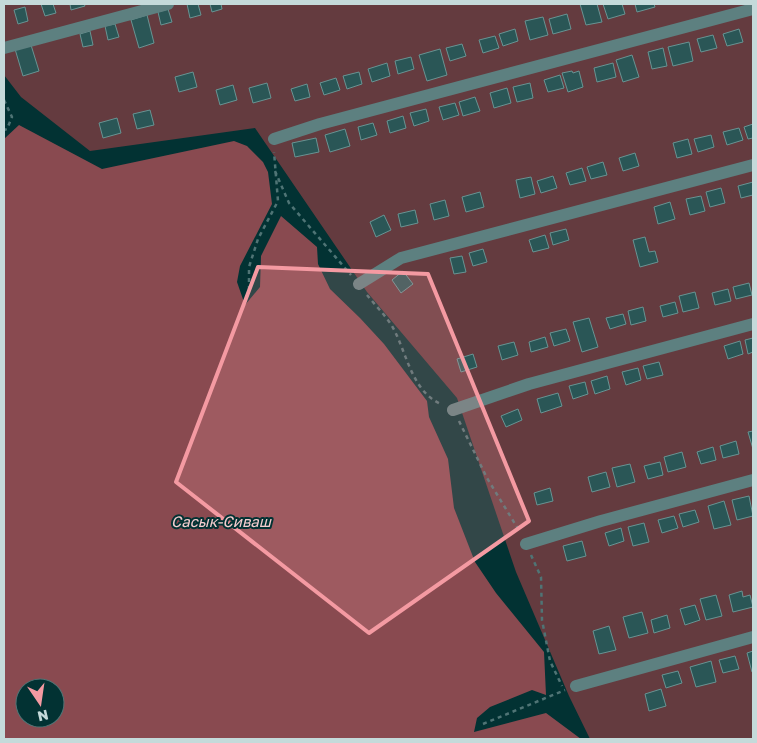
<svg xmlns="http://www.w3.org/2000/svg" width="757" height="743" font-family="'Golos Text',sans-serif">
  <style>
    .green { fill: #643b3f }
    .water { fill: #894a50; fill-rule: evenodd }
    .building { fill: #2a5656; stroke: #689493 }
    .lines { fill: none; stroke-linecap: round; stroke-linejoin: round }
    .path { stroke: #4f7475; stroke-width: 2.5; stroke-dasharray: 4 4; stroke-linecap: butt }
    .minor { stroke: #5d8080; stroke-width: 12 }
    .marked { fill: #f49aa2; fill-opacity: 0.2; stroke: #f49aa2; stroke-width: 4; stroke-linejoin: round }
    .labels { text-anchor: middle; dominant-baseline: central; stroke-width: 4; stroke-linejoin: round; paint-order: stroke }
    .water-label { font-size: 15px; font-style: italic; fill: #f6cdcf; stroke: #023233 }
  </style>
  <rect width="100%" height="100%" fill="#023233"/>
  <path class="green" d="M 4,4 L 753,4 L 753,739 L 590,739 L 569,696 L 516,572 L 457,398 L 367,292 L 255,128 L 90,151 L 21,97 L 4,75 Z"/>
  <path class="water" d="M 19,125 L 102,169 L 234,141 L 247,146 L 263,162 L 268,172 L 272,204 L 240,266 L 237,282 L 245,305 L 260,287 L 261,256 L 281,216 L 317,247 L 318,264 L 330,289 L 360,318 L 384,344 L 427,401 L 429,417 L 448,459 L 454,508 L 475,562 L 496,593 L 544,652 L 546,695 L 532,690 L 490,707 L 477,718 L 474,732 L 546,713 L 581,739 L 4,739 L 4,139 ZM 25,688 L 55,688 L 55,718 L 25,718 Z"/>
  <g class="building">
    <path d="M 41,4 L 53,4 L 56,13 L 45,16 Z"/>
    <path d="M 70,4 L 84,4 L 85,6 L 71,10 Z"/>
    <path d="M 187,4 L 198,4 L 201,15 L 190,18 Z"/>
    <path d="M 210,4 L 221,4 L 222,9 L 212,12 Z"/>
    <path d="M 580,4 L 597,4 L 602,22 L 586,25 Z"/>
    <path d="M 603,4 L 622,4 L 625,14 L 608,19 Z"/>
    <path d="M 635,4 L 654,4 L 655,7 L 637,12 Z"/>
    <path d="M 25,7 L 28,21 L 18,24 L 14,10 Z"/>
    <path d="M 168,9 L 172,22 L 161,25 L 158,12 Z"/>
    <path d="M 567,14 L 571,29 L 553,34 L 549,19 Z"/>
    <path d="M 147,15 L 154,43 L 139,48 L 131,20 Z"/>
    <path d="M 543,17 L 548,35 L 530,40 L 525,21 Z"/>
    <path d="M 115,24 L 119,37 L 108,40 L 105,26 Z"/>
    <path d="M 515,29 L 518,41 L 503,46 L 499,34 Z"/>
    <path d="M 739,29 L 743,42 L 727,46 L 723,34 Z"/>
    <path d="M 90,31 L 93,45 L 83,47 L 80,34 Z"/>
    <path d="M 713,35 L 717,48 L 701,52 L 697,39 Z"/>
    <path d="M 495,36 L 499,48 L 483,53 L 479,40 Z"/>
    <path d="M 689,42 L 693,61 L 673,66 L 668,47 Z"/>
    <path d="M 462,44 L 466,56 L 450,61 L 446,48 Z"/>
    <path d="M 31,45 L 39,71 L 23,76 L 15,49 Z"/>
    <path d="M 663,48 L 667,66 L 652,69 L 648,52 Z"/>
    <path d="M 440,49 L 447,75 L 427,81 L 419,55 Z"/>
    <path d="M 632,55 L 639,77 L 623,82 L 616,60 Z"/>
    <path d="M 411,57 L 414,69 L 398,74 L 395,61 Z"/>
    <path d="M 387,63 L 390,76 L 372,82 L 368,69 Z"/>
    <path d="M 613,63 L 616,77 L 597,82 L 594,68 Z"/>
    <path d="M 572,71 L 573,73 L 579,71 L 583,87 L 568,92 L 562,73 Z"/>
    <path d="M 193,72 L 197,87 L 179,92 L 175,77 Z"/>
    <path d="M 359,72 L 362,84 L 347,89 L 343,76 Z"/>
    <path d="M 560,75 L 564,88 L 548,92 L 544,80 Z"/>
    <path d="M 336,78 L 340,90 L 324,95 L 320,83 Z"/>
    <path d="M 267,83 L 271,98 L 253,103 L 249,88 Z"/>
    <path d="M 530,83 L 533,98 L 517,102 L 513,87 Z"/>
    <path d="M 307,84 L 310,97 L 295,101 L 291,89 Z"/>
    <path d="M 233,85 L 237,100 L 220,105 L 216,90 Z"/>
    <path d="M 507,88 L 511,103 L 494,108 L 490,93 Z"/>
    <path d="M 475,97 L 480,111 L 463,116 L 459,102 Z"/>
    <path d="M 455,103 L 459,115 L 443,120 L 439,107 Z"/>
    <path d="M 426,109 L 429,121 L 414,126 L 410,113 Z"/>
    <path d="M 150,110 L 154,125 L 137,129 L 133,114 Z"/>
    <path d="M 403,116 L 406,128 L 390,133 L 387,121 Z"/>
    <path d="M 117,118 L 121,133 L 103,138 L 99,123 Z"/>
    <path d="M 373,123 L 377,135 L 361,140 L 358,127 Z"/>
    <path d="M 753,124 L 753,138 L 748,139 L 744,127 Z"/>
    <path d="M 739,128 L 743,140 L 727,145 L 723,132 Z"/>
    <path d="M 345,129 L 350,146 L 330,152 L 325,135 Z"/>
    <path d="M 711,135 L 714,147 L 698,152 L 694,139 Z"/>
    <path d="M 316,138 L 319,152 L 295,157 L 292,143 Z"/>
    <path d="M 688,139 L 692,154 L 677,158 L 673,143 Z"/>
    <path d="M 635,153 L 639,166 L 623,171 L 619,158 Z"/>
    <path d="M 603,162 L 607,175 L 591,179 L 587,167 Z"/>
    <path d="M 582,168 L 586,181 L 570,185 L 566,173 Z"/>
    <path d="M 553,176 L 557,188 L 541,193 L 537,181 Z"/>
    <path d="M 531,177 L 535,194 L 520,198 L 516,180 Z"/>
    <path d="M 753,182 L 753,195 L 741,198 L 738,186 Z"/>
    <path d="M 721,188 L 725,203 L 710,207 L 706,192 Z"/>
    <path d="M 480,192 L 484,207 L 466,212 L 462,197 Z"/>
    <path d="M 701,196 L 705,211 L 690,215 L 686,199 Z"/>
    <path d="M 445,200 L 449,216 L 434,220 L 430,204 Z"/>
    <path d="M 670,202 L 675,219 L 658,224 L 654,207 Z"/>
    <path d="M 415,210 L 418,223 L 401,227 L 398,214 Z"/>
    <path d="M 384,215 L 391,230 L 376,237 L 370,222 Z"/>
    <path d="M 566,229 L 569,240 L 553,245 L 550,233 Z"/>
    <path d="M 545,235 L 549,248 L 533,252 L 529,240 Z"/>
    <path d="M 645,237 L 649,252 L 655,251 L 658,262 L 640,267 L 633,240 Z"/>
    <path d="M 483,249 L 487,262 L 473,266 L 469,253 Z"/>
    <path d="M 462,256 L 466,272 L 454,274 L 450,258 Z"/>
    <path d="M 403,271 L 413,284 L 401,293 L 392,280 Z"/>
    <path d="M 749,283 L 752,295 L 736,299 L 733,287 Z"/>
    <path d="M 728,289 L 731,301 L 715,305 L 712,293 Z"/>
    <path d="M 695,292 L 699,308 L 683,312 L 679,296 Z"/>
    <path d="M 675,302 L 678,313 L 663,317 L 660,306 Z"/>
    <path d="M 643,307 L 646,321 L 631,325 L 628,311 Z"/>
    <path d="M 623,314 L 626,324 L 610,329 L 606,318 Z"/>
    <path d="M 589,318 L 598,347 L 582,352 L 573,322 Z"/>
    <path d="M 566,329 L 570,341 L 554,346 L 550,333 Z"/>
    <path d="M 545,337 L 548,347 L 531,352 L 529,342 Z"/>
    <path d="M 753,338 L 753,352 L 748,354 L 745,340 Z"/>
    <path d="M 740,341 L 743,354 L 728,359 L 724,346 Z"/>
    <path d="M 514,342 L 518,355 L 502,360 L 498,346 Z"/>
    <path d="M 473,354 L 477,367 L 461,372 L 457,359 Z"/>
    <path d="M 659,362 L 663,375 L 647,379 L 643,366 Z"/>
    <path d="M 638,368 L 641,380 L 626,385 L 622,372 Z"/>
    <path d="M 607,376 L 610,389 L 595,394 L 591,381 Z"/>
    <path d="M 585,382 L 588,394 L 573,399 L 569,386 Z"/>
    <path d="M 558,393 L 562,406 L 541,413 L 537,399 Z"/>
    <path d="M 518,409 L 522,420 L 506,427 L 501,416 Z"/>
    <path d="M 753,431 L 753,449 L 748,432 Z"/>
    <path d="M 736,441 L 739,454 L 723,458 L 720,446 Z"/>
    <path d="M 713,447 L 716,460 L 701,464 L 697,452 Z"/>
    <path d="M 682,452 L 686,467 L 668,472 L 664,457 Z"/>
    <path d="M 660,462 L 663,475 L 648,479 L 644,466 Z"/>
    <path d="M 630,464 L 635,482 L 617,487 L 612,468 Z"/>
    <path d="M 606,472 L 610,487 L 592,492 L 588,477 Z"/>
    <path d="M 550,488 L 553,501 L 537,505 L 534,493 Z"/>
    <path d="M 749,496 L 753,516 L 737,520 L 732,500 Z"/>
    <path d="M 724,501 L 731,525 L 714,529 L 708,506 Z"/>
    <path d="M 695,510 L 699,522 L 683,527 L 679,514 Z"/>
    <path d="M 674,516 L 678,528 L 662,533 L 658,520 Z"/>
    <path d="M 644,523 L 649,542 L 633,546 L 628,527 Z"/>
    <path d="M 621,528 L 624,541 L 609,546 L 605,533 Z"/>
    <path d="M 582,541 L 586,556 L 567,561 L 563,546 Z"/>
    <path d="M 742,591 L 743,597 L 750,595 L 753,607 L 733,612 L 729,595 Z"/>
    <path d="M 716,595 L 722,616 L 706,620 L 700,599 Z"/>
    <path d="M 695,605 L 700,620 L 685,625 L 680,609 Z"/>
    <path d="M 642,612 L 648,633 L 629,638 L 623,617 Z"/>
    <path d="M 667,615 L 670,628 L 654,633 L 651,620 Z"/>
    <path d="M 609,626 L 616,650 L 599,654 L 593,631 Z"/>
    <path d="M 753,651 L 753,672 L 752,672 L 747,653 Z"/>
    <path d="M 735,656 L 739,669 L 723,673 L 719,660 Z"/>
    <path d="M 711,661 L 716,682 L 696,687 L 690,667 Z"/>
    <path d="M 678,671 L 682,683 L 666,688 L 662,675 Z"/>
    <path d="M 661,689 L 666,706 L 649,711 L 645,694 Z"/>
  </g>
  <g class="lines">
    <g class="path">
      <path d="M 4,100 L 12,117 L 7,129 L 4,130"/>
      <path d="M 275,171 L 289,203 L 351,275"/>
      <path d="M 249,290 L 249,267 L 258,239 L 278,201 L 274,152"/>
      <path d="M 367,295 C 375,305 385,315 392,326 C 407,352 411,391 441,404"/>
      <path d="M 459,421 L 487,478 L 520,532"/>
      <path d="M 531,555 L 541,577 L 542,620 L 550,661 L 562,686"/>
      <path d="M 483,724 L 565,690"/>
    </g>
    <g class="minor">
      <path d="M 4,48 L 168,4"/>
      <path d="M 274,139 L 320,124 L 753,9"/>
      <path d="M 359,284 L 401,258 L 753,165"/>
      <path d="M 453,410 L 529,384 L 753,324"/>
      <path d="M 526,544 L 601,521 L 753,480"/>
      <path d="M 576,686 L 753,637"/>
    </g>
  </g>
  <path class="marked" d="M 258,267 L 428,274 L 529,521 L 369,633 L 176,482 Z"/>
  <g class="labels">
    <g class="water-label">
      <text x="221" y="521">Сасык-Сиваш</text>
    </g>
  </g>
  <rect width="757" height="743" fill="none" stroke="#c4dada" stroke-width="10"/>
  <g transform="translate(40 703) rotate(167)"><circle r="24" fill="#023233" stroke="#507576"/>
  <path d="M0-4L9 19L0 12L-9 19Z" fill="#f49aa2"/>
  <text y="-8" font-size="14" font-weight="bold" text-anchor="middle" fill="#c4dada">N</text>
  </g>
</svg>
